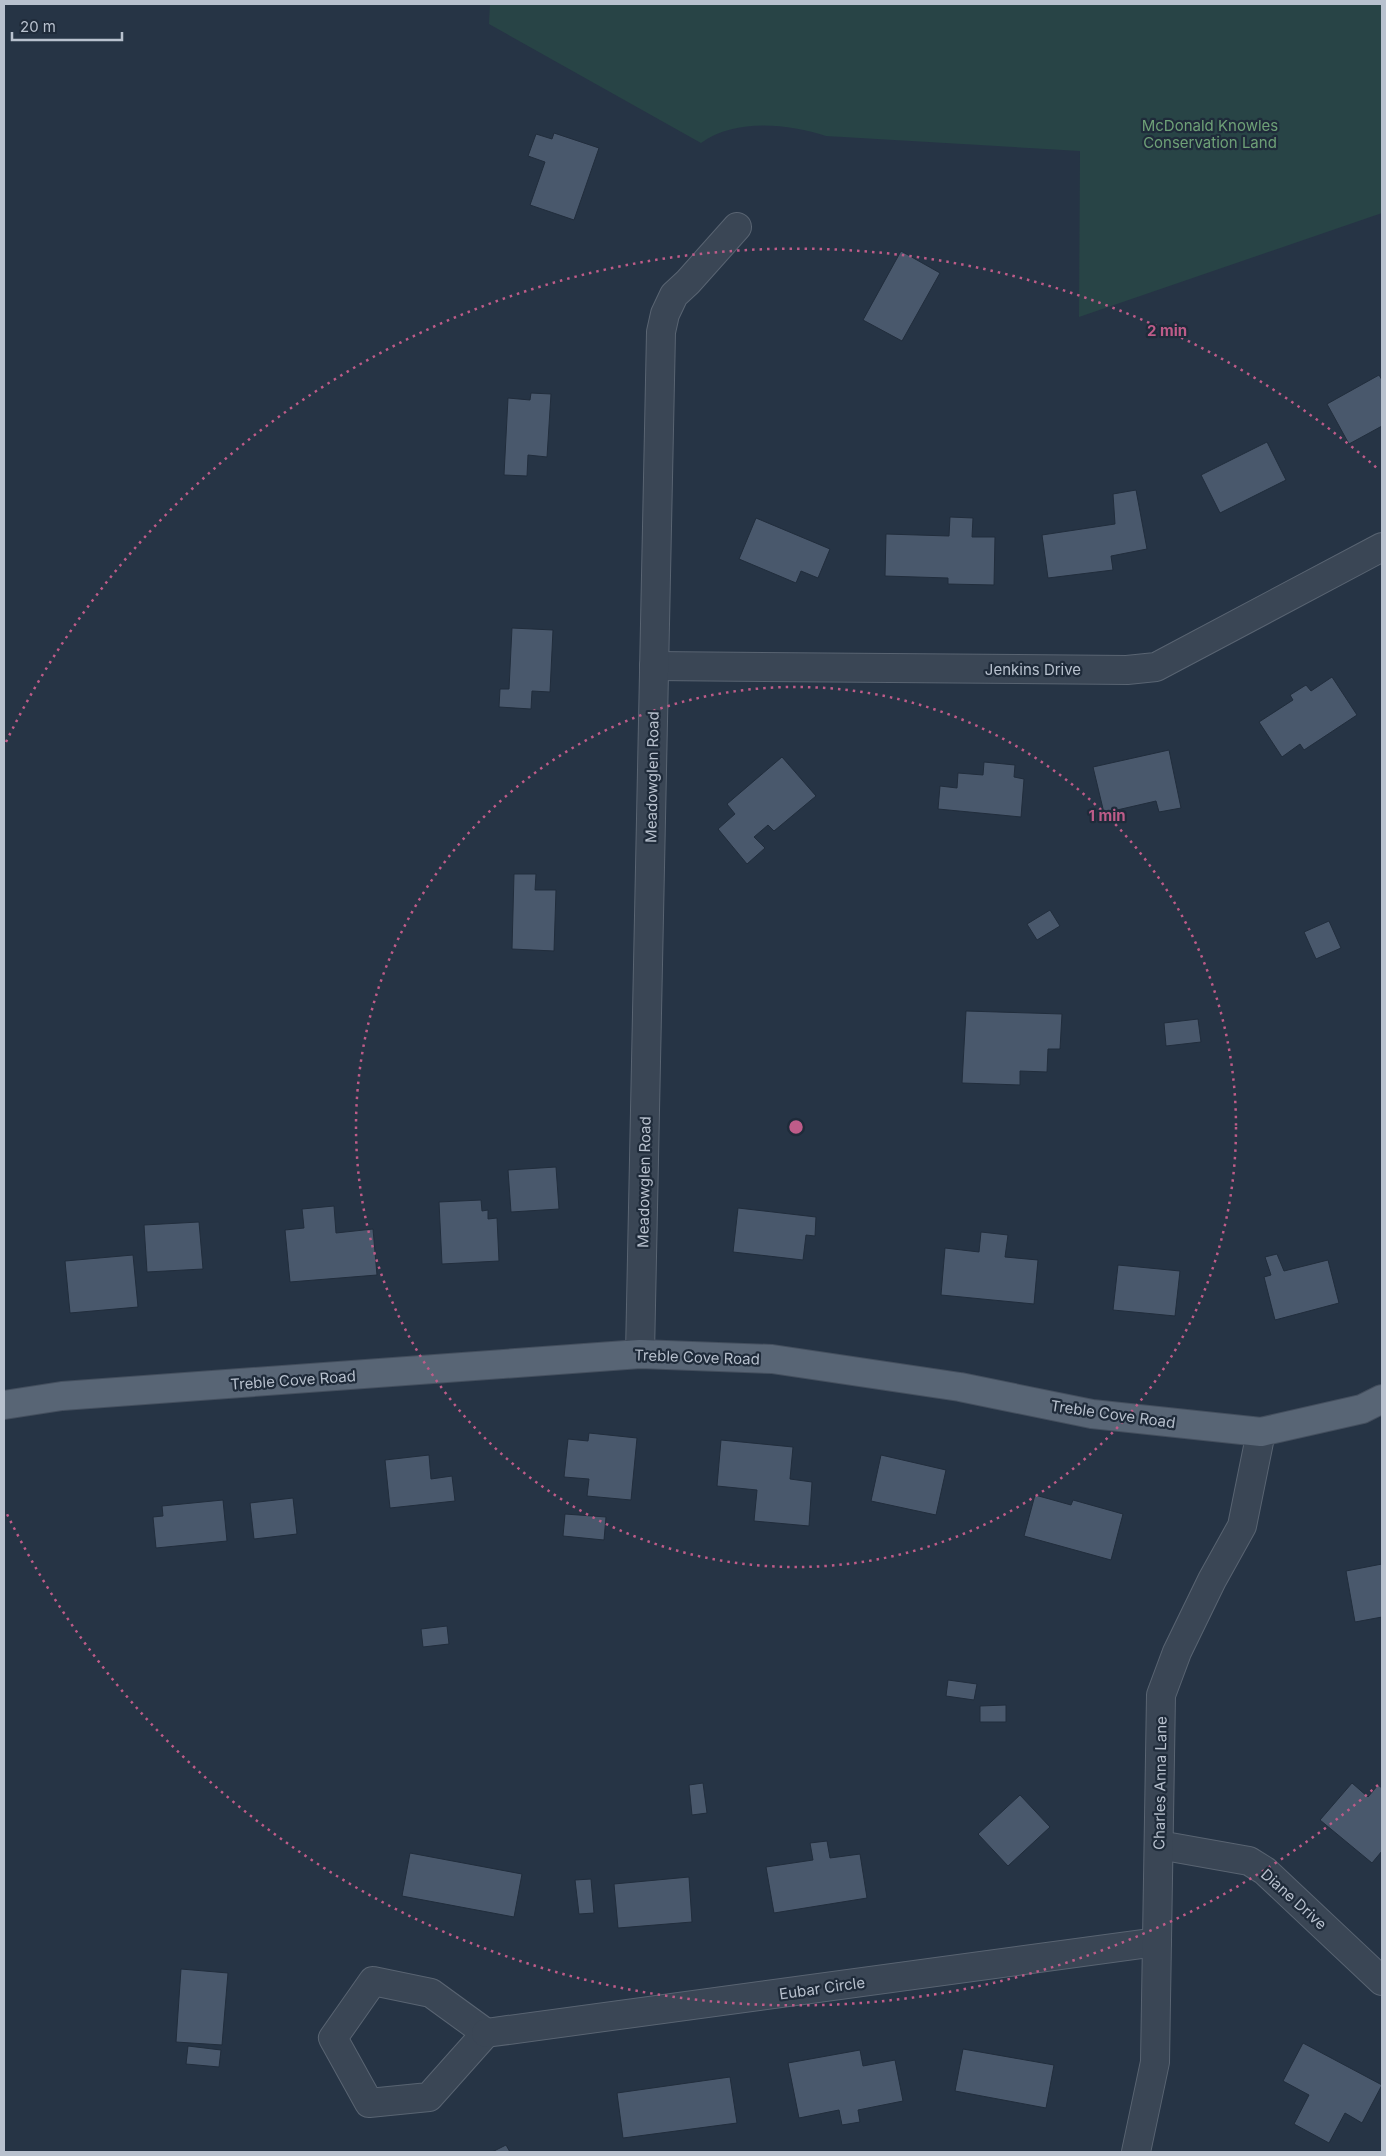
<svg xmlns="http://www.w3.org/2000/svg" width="1386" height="2156" font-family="Inter,sans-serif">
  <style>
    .green { fill: #284446 }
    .building { fill: #49586c; stroke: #212d3c }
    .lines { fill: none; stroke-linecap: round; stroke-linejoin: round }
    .minor-casing { stroke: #596472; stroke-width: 30 }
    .major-casing { stroke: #444f5e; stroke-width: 30 }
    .minor { stroke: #3a4655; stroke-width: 28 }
    .major { stroke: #586575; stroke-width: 28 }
    .ring { fill: none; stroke: #be5c89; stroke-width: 2.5; stroke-dasharray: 2.5 5 }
    .labels { text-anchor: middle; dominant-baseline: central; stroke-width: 4.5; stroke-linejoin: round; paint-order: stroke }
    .park-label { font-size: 15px; fill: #6ea077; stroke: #1f2b3a }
    .street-label { font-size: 15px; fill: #b8c1ce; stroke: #1f2b3a }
    .centre { fill: #be5c89; stroke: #1f2b3a; stroke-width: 2.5 }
    .ring-label { font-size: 15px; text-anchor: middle; font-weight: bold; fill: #be5c89; stroke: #1f2b3a; stroke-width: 4.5; stroke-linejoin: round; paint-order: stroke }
  </style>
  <rect width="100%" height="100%" fill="#263445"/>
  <path class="green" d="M 490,4 L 1382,4 L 1382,213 L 1079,317 L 1080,151 L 826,136 C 788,124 736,118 701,143 L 489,24 Z"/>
  <g class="building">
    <path d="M 554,133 L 599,148 L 574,220 L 530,205 L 545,162 L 528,156 L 536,134 L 552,139 Z"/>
    <path d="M 901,251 L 940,273 L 902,341 L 863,320 Z"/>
    <path d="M 1379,375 L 1382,380 L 1382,426 L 1349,444 L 1327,404 Z"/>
    <path d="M 531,393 L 551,394 L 547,457 L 528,455 L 527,476 L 504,475 L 508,398 L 530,400 Z"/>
    <path d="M 1267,442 L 1286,480 L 1220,513 L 1201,475 Z"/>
    <path d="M 1136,490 L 1147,549 L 1111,556 L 1113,570 L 1048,578 L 1042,535 L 1115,524 L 1113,494 Z"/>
    <path d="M 950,517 L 973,518 L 972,537 L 995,537 L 994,585 L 948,584 L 948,578 L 885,576 L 886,534 L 949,536 Z"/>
    <path d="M 756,518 L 830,549 L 818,578 L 801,571 L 796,583 L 739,559 Z"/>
    <path d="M 512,628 L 553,630 L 550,692 L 532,691 L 531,709 L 499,707 L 500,689 L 509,689 Z"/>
    <path d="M 1332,677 L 1357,715 L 1304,750 L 1300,744 L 1282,757 L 1259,722 L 1293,700 L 1290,695 L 1306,685 L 1311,691 Z"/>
    <path d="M 1169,750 L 1181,808 L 1159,812 L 1156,801 L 1104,813 L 1093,767 Z"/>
    <path d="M 782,757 L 816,796 L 774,831 L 768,825 L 754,837 L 765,848 L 747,864 L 718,829 L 735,814 L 727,804 Z"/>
    <path d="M 984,762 L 1015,765 L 1014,777 L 1024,779 L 1021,817 L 938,809 L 940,786 L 957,788 L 958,773 L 983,775 Z"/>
    <path d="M 514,874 L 536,874 L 535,890 L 556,890 L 554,951 L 512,949 Z"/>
    <path d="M 1050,910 L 1060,926 L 1037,940 L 1027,924 Z"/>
    <path d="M 1329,921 L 1341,948 L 1316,959 L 1304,932 Z"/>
    <path d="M 966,1011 L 1062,1014 L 1060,1049 L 1048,1049 L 1047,1072 L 1020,1071 L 1020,1085 L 962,1083 Z"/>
    <path d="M 1198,1019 L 1201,1042 L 1166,1046 L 1164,1023 Z"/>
    <path d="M 556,1167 L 559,1209 L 511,1212 L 508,1170 Z"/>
    <path d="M 481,1200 L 482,1211 L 488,1210 L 488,1219 L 497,1218 L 499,1261 L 442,1264 L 439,1202 Z"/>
    <path d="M 334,1206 L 336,1233 L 373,1229 L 377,1275 L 290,1282 L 285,1230 L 304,1228 L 302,1209 Z"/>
    <path d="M 738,1208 L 816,1217 L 815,1236 L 806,1235 L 803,1260 L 733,1252 Z"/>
    <path d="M 199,1222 L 203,1269 L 147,1272 L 144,1225 Z"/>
    <path d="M 981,1232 L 1008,1235 L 1005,1257 L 1038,1260 L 1034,1304 L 941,1295 L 945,1248 L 979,1252 Z"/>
    <path d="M 1277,1254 L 1284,1271 L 1328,1260 L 1339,1303 L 1275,1320 L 1264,1277 L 1271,1275 L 1265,1257 Z"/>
    <path d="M 133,1255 L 138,1307 L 70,1313 L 65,1261 Z"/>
    <path d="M 1118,1265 L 1180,1271 L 1175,1316 L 1113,1310 Z"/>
    <path d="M 589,1433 L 637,1438 L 631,1500 L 587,1496 L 589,1479 L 564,1477 L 568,1439 L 588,1441 Z"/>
    <path d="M 721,1440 L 793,1447 L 790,1479 L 812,1482 L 809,1526 L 754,1521 L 757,1490 L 717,1486 Z"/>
    <path d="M 429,1455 L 431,1479 L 452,1476 L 455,1501 L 390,1508 L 385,1460 Z"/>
    <path d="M 881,1455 L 946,1470 L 936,1515 L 871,1501 Z"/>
    <path d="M 1035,1495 L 1071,1505 L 1073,1500 L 1123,1514 L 1111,1560 L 1024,1536 Z"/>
    <path d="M 293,1498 L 297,1534 L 254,1539 L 250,1503 Z"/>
    <path d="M 223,1500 L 227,1541 L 156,1548 L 153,1517 L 163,1516 L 162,1506 Z"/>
    <path d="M 565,1514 L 606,1517 L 604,1540 L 563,1536 Z"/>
    <path d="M 1382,1564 L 1382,1617 L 1355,1622 L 1346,1571 Z"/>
    <path d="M 447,1626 L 449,1644 L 423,1647 L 421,1629 Z"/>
    <path d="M 948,1680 L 977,1684 L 974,1700 L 946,1696 Z"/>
    <path d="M 1006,1705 L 1006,1722 L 980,1722 L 980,1706 Z"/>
    <path d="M 703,1783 L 707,1813 L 692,1815 L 689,1785 Z"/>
    <path d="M 1352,1783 L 1368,1797 L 1378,1785 L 1382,1788 L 1382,1851 L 1372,1863 L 1320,1820 Z"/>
    <path d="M 1020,1795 L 1050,1827 L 1008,1866 L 978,1834 Z"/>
    <path d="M 827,1841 L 830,1858 L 860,1854 L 867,1898 L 774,1913 L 766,1867 L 813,1860 L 810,1843 Z"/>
    <path d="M 410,1853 L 522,1874 L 514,1917 L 402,1896 Z"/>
    <path d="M 689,1877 L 692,1922 L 618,1928 L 614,1884 Z"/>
    <path d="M 591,1879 L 594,1913 L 579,1914 L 575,1880 Z"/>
    <path d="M 181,1969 L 228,1973 L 222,2045 L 176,2042 Z"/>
    <path d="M 1303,2043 L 1382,2085 L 1362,2123 L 1345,2113 L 1329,2143 L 1294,2124 L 1309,2095 L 1283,2081 Z"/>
    <path d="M 188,2046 L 221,2050 L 219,2067 L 186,2064 Z"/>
    <path d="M 963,2049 L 1054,2065 L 1046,2108 L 955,2091 Z"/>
    <path d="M 860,2050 L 863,2066 L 895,2060 L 903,2101 L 858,2110 L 860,2122 L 842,2125 L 839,2110 L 799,2118 L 788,2063 Z"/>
    <path d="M 730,2077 L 737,2123 L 623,2138 L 617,2093 Z"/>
    <path d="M 506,2145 L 510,2152 L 492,2152 Z"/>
  </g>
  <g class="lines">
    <defs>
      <g id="minor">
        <path d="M 654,666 L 1127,670 L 1156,667 L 1382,547"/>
        <path d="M 640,1354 L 661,332 L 665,314 L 674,295 L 688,282 L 737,227"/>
        <path d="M 1159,1845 L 1249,1861 L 1265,1871 L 1382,1981"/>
        <path d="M 373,1981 L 431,1993 L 486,2033 L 429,2097 L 369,2103 L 333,2038 Z"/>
        <path d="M 486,2033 L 1157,1942"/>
        <path d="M 1136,2152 L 1155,2062 L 1161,1695 L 1177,1652 L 1212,1580 L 1242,1526 L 1261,1432"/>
      </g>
      <path id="major" d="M 4,1405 L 62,1396 L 640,1354 L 772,1359 L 960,1387 L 1092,1414 L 1261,1432 L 1362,1409 L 1382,1399"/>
    </defs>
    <use href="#minor" class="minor-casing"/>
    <use href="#major" class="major-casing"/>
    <use href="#minor" class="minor"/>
    <use href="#major" class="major"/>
  </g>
  <g class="ring">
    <circle cx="796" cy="1127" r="440"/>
    <path d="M1378 1785A879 879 0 0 1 6 1512M6 742A879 879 0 0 1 1378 469"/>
  </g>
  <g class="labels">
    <g class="park-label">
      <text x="1210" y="125">McDonald Knowles<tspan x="1210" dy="17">Conservation Land</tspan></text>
    </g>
    <g class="street-label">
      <text x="1033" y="669">Jenkins Drive</text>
      <text transform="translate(652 777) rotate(-89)">Meadowglen Road</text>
      <text transform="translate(644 1182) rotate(-89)">Meadowglen Road</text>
      <text transform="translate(697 1357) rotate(2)">Treble Cove Road</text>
      <text transform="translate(293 1380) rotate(-4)">Treble Cove Road</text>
      <text transform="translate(1113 1414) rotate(8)">Treble Cove Road</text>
      <text transform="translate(1160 1783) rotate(-89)">Charles Anna Lane</text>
      <text transform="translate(1294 1899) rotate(42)">Diane Drive</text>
      <text transform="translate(822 1988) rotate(-8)">Eubar Circle</text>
    </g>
  </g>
  <circle cx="796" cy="1127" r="8" class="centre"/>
  <g class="ring-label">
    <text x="1167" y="336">2 min</text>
    <text x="1107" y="821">1 min</text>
  </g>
  <rect width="1386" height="2156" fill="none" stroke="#b8c1ce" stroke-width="10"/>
  <path d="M12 32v8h110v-8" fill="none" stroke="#b8c1ce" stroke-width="2.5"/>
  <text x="20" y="32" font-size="15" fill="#b8c1ce" stroke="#1f2b3a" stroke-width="4" paint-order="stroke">20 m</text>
</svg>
